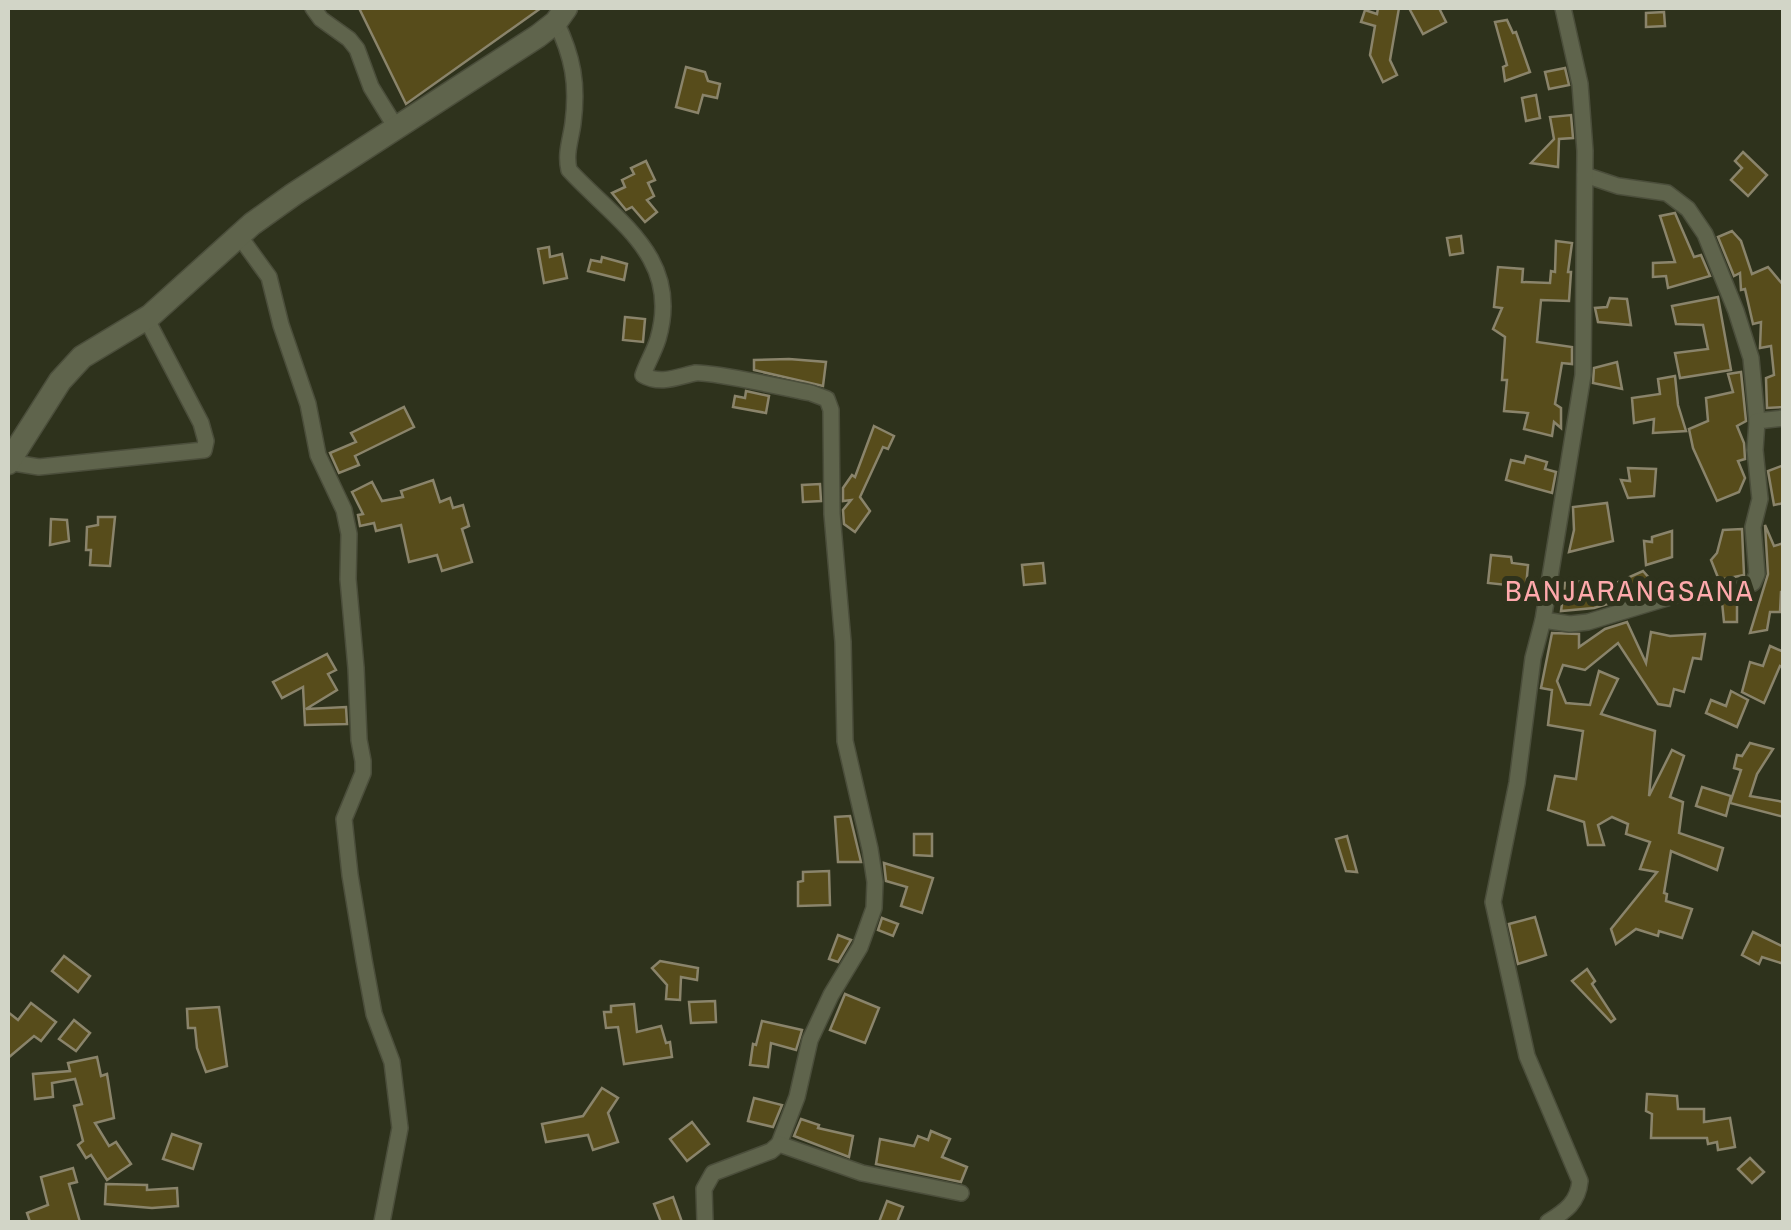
<svg xmlns="http://www.w3.org/2000/svg" width="1791" height="1230" font-family="'Archivo Narrow',sans-serif">
  <style>
    .building { fill: #574c1b; stroke: #8a846b; stroke-width: 2.5 }
    .lines { fill: none; stroke-linecap: round; stroke-linejoin: round }
    .street-casing { stroke: #4b4e3b; stroke-width: 18 }
    .secondary-casing { stroke: #4b4e3b; stroke-width: 25 }
    .street { stroke: #5f644c; stroke-width: 15 }
    .secondary { stroke: #5f644c; stroke-width: 22 }
    .labels { text-anchor: middle; dominant-baseline: central; stroke-width: 10; stroke-linejoin: round; paint-order: stroke }
    .quarter-label { font-size: 30px; letter-spacing: 2.5px; fill: #fea9ac; stroke: #2e321c }
  </style>
  <rect width="100%" height="100%" fill="#2e321c"/>
  <g class="building">
    <path d="M 359,8 L 541,8 L 406,104 Z"/>
    <path d="M 1378,8 L 1399,8 L 1390,60 L 1397,75 L 1383,82 L 1370,55 L 1375,26 L 1361,22 L 1365,10 L 1377,14 Z"/>
    <path d="M 1409,8 L 1439,8 L 1446,22 L 1423,34 Z"/>
    <path d="M 1664,12 L 1665,26 L 1646,27 L 1646,13 Z"/>
    <path d="M 1507,20 L 1513,33 L 1516,32 L 1530,72 L 1505,81 L 1503,67 L 1507,65 L 1495,22 Z"/>
    <path d="M 686,67 L 705,72 L 708,81 L 720,84 L 717,98 L 703,95 L 698,113 L 676,107 Z"/>
    <path d="M 1565,68 L 1569,85 L 1549,89 L 1545,72 Z"/>
    <path d="M 1536,95 L 1540,118 L 1526,121 L 1522,98 Z"/>
    <path d="M 1571,115 L 1573,138 L 1559,139 L 1558,167 L 1531,163 L 1554,139 L 1550,117 Z"/>
    <path d="M 1743,152 L 1767,175 L 1748,196 L 1731,180 L 1742,168 L 1735,161 Z"/>
    <path d="M 646,161 L 655,180 L 648,183 L 654,196 L 647,200 L 657,212 L 645,222 L 632,207 L 626,210 L 612,193 L 625,187 L 622,180 L 634,174 L 631,168 Z"/>
    <path d="M 1675,213 L 1694,257 L 1701,255 L 1710,276 L 1668,288 L 1666,276 L 1653,277 L 1653,263 L 1675,262 L 1660,216 Z"/>
    <path d="M 1732,231 L 1741,241 L 1752,274 L 1768,267 L 1784,286 L 1784,407 L 1767,408 L 1766,378 L 1774,375 L 1771,346 L 1760,348 L 1761,322 L 1753,324 L 1745,289 L 1741,290 L 1740,273 L 1734,276 L 1718,237 Z"/>
    <path d="M 1461,236 L 1463,253 L 1450,255 L 1447,238 Z"/>
    <path d="M 1556,241 L 1572,243 L 1568,272 L 1571,272 L 1569,301 L 1541,300 L 1537,342 L 1572,347 L 1572,364 L 1562,363 L 1555,404 L 1561,408 L 1561,428 L 1554,422 L 1552,436 L 1524,429 L 1528,413 L 1504,411 L 1507,380 L 1502,380 L 1505,337 L 1493,329 L 1502,308 L 1494,307 L 1498,267 L 1523,269 L 1522,282 L 1550,283 L 1551,271 L 1555,272 Z"/>
    <path d="M 549,247 L 550,257 L 562,254 L 567,278 L 544,283 L 538,249 Z"/>
    <path d="M 602,257 L 627,264 L 624,280 L 588,271 L 591,260 L 601,262 Z"/>
    <path d="M 1718,297 L 1731,370 L 1680,378 L 1675,353 L 1708,349 L 1703,325 L 1676,324 L 1672,306 Z"/>
    <path d="M 1610,298 L 1627,299 L 1631,325 L 1598,322 L 1595,308 L 1607,307 Z"/>
    <path d="M 625,317 L 645,319 L 643,342 L 623,340 Z"/>
    <path d="M 789,359 L 826,362 L 823,386 L 754,370 L 754,360 Z"/>
    <path d="M 1617,362 L 1622,389 L 1593,383 L 1594,368 Z"/>
    <path d="M 1741,372 L 1746,421 L 1737,426 L 1744,443 L 1745,459 L 1738,461 L 1745,478 L 1739,492 L 1717,501 L 1693,448 L 1689,429 L 1708,421 L 1706,398 L 1733,392 L 1728,374 Z"/>
    <path d="M 1675,376 L 1678,405 L 1686,431 L 1653,433 L 1654,419 L 1634,423 L 1632,398 L 1660,394 L 1658,379 Z"/>
    <path d="M 746,391 L 769,396 L 766,413 L 733,407 L 735,396 L 745,398 Z"/>
    <path d="M 404,407 L 414,427 L 355,456 L 359,465 L 339,473 L 330,453 L 356,442 L 351,433 Z"/>
    <path d="M 874,426 L 894,436 L 888,449 L 883,447 L 860,497 L 870,511 L 855,532 L 844,524 L 843,510 L 851,500 L 843,501 L 843,488 L 852,475 L 855,477 Z"/>
    <path d="M 1526,456 L 1547,462 L 1545,469 L 1556,472 L 1552,493 L 1506,480 L 1511,460 L 1524,463 Z"/>
    <path d="M 1784,465 L 1784,503 L 1774,505 L 1768,471 Z"/>
    <path d="M 1628,468 L 1656,469 L 1654,496 L 1628,498 L 1621,480 L 1630,481 Z"/>
    <path d="M 433,480 L 440,502 L 450,498 L 453,508 L 463,505 L 469,526 L 462,529 L 472,562 L 442,571 L 437,555 L 409,562 L 401,525 L 376,531 L 374,523 L 360,526 L 358,515 L 363,514 L 352,492 L 372,482 L 382,501 L 403,497 L 401,491 Z"/>
    <path d="M 820,484 L 821,501 L 803,502 L 802,485 Z"/>
    <path d="M 1607,503 L 1613,541 L 1569,552 L 1574,530 L 1573,507 Z"/>
    <path d="M 98,517 L 115,517 L 110,566 L 90,565 L 91,550 L 86,550 L 87,527 L 98,525 Z"/>
    <path d="M 51,519 L 67,520 L 69,541 L 50,545 Z"/>
    <path d="M 1765,525 L 1774,546 L 1784,543 L 1784,591 L 1781,592 L 1780,612 L 1770,612 L 1767,630 L 1750,633 L 1768,574 Z"/>
    <path d="M 1742,529 L 1744,575 L 1719,580 L 1711,560 L 1717,553 L 1723,530 Z"/>
    <path d="M 1672,531 L 1672,557 L 1646,565 L 1644,541 L 1652,542 L 1652,537 Z"/>
    <path d="M 1491,555 L 1511,557 L 1512,563 L 1528,565 L 1526,587 L 1488,583 Z"/>
    <path d="M 1043,563 L 1045,583 L 1024,585 L 1022,565 Z"/>
    <path d="M 1643,571 L 1659,589 L 1594,608 L 1561,611 L 1565,583 L 1582,581 L 1598,591 Z"/>
    <path d="M 1737,601 L 1737,622 L 1724,622 L 1722,602 Z"/>
    <path d="M 1627,622 L 1646,663 L 1651,632 L 1670,636 L 1705,634 L 1701,659 L 1693,658 L 1684,692 L 1674,689 L 1670,706 L 1658,704 L 1618,643 L 1585,670 L 1563,665 L 1557,681 L 1566,703 L 1590,705 L 1599,671 L 1618,679 L 1601,714 L 1655,731 L 1649,796 L 1672,750 L 1684,756 L 1670,797 L 1683,802 L 1679,833 L 1723,848 L 1717,870 L 1671,851 L 1664,893 L 1667,894 L 1666,901 L 1692,909 L 1682,938 L 1659,931 L 1658,936 L 1636,929 L 1616,944 L 1611,929 L 1657,872 L 1640,869 L 1650,842 L 1626,834 L 1628,824 L 1612,817 L 1598,825 L 1604,845 L 1588,845 L 1584,822 L 1548,810 L 1555,776 L 1576,779 L 1583,731 L 1548,725 L 1552,690 L 1541,688 L 1552,633 L 1579,634 L 1579,647 L 1605,629 Z"/>
    <path d="M 1770,646 L 1784,652 L 1784,668 L 1780,666 L 1764,703 L 1742,692 L 1750,662 L 1763,666 Z"/>
    <path d="M 327,654 L 336,670 L 328,674 L 337,690 L 306,709 L 346,707 L 347,724 L 305,725 L 303,687 L 282,698 L 273,682 Z"/>
    <path d="M 1731,691 L 1748,700 L 1737,727 L 1706,713 L 1711,700 L 1726,706 Z"/>
    <path d="M 1750,743 L 1773,749 L 1757,774 L 1750,796 L 1784,802 L 1784,817 L 1730,803 L 1741,770 L 1734,768 L 1737,755 L 1742,756 Z"/>
    <path d="M 1702,787 L 1731,796 L 1726,816 L 1696,806 Z"/>
    <path d="M 850,816 L 861,862 L 838,862 L 835,817 Z"/>
    <path d="M 914,834 L 932,834 L 932,856 L 914,855 Z"/>
    <path d="M 1347,836 L 1357,872 L 1346,871 L 1336,839 Z"/>
    <path d="M 884,863 L 933,878 L 922,913 L 901,906 L 907,887 L 886,881 Z"/>
    <path d="M 829,871 L 830,905 L 798,906 L 798,882 L 803,881 L 803,872 Z"/>
    <path d="M 1535,917 L 1546,955 L 1518,964 L 1509,924 Z"/>
    <path d="M 882,918 L 898,924 L 893,936 L 878,930 Z"/>
    <path d="M 1753,932 L 1784,947 L 1784,964 L 1762,957 L 1759,964 L 1742,955 Z"/>
    <path d="M 838,935 L 851,940 L 838,962 L 829,959 Z"/>
    <path d="M 64,956 L 90,976 L 78,992 L 52,971 Z"/>
    <path d="M 660,961 L 698,968 L 697,980 L 681,977 L 680,1000 L 666,999 L 667,985 L 652,968 Z"/>
    <path d="M 1587,969 L 1595,981 L 1592,984 L 1615,1019 L 1611,1022 L 1572,981 Z"/>
    <path d="M 845,994 L 879,1008 L 865,1043 L 830,1030 Z"/>
    <path d="M 715,1001 L 716,1022 L 691,1023 L 689,1002 Z"/>
    <path d="M 31,1003 L 56,1022 L 41,1041 L 34,1036 L 8,1058 L 8,1012 L 18,1020 Z"/>
    <path d="M 634,1004 L 637,1032 L 661,1026 L 666,1043 L 670,1042 L 672,1057 L 624,1064 L 618,1027 L 606,1028 L 604,1012 L 611,1012 L 611,1006 Z"/>
    <path d="M 219,1007 L 227,1066 L 206,1072 L 197,1048 L 195,1028 L 188,1028 L 187,1009 Z"/>
    <path d="M 74,1020 L 90,1033 L 76,1051 L 59,1039 Z"/>
    <path d="M 762,1021 L 802,1030 L 796,1050 L 771,1043 L 768,1067 L 750,1065 L 753,1044 L 756,1045 Z"/>
    <path d="M 97,1057 L 101,1076 L 107,1074 L 114,1118 L 95,1123 L 109,1146 L 116,1142 L 131,1164 L 107,1180 L 91,1155 L 86,1158 L 78,1145 L 83,1141 L 74,1106 L 82,1104 L 75,1079 L 52,1083 L 53,1097 L 35,1099 L 33,1074 L 70,1071 L 68,1063 Z"/>
    <path d="M 602,1088 L 618,1098 L 608,1113 L 618,1142 L 593,1150 L 588,1135 L 546,1142 L 542,1124 L 583,1116 Z"/>
    <path d="M 1647,1094 L 1677,1096 L 1678,1109 L 1704,1109 L 1704,1122 L 1730,1118 L 1735,1147 L 1718,1150 L 1717,1142 L 1708,1144 L 1707,1138 L 1651,1138 L 1652,1114 L 1646,1111 Z"/>
    <path d="M 754,1098 L 782,1105 L 773,1127 L 748,1121 Z"/>
    <path d="M 801,1119 L 819,1125 L 818,1128 L 853,1136 L 849,1157 L 794,1136 Z"/>
    <path d="M 692,1122 L 709,1144 L 687,1161 L 670,1139 Z"/>
    <path d="M 931,1131 L 950,1139 L 942,1157 L 967,1167 L 961,1182 L 876,1164 L 880,1139 L 914,1146 L 918,1136 L 928,1140 Z"/>
    <path d="M 172,1134 L 201,1144 L 193,1169 L 163,1159 Z"/>
    <path d="M 1750,1158 L 1764,1172 L 1752,1183 L 1738,1169 Z"/>
    <path d="M 73,1168 L 77,1182 L 69,1184 L 80,1222 L 30,1222 L 27,1213 L 48,1205 L 41,1177 Z"/>
    <path d="M 106,1184 L 147,1185 L 147,1190 L 177,1188 L 178,1206 L 152,1208 L 105,1204 Z"/>
    <path d="M 673,1197 L 682,1222 L 661,1222 L 654,1204 Z"/>
    <path d="M 887,1201 L 903,1207 L 897,1222 L 879,1222 Z"/>
  </g>
  <g class="lines">
    <defs>
      <g id="street">
        <path d="M 313,8 L 321,19 L 349,39 L 357,49 L 371,87 L 395,126"/>
        <path d="M 556,22 C 573,57 578,84 573,123 C 571,139 565,153 569,170 C 616,221 682,257 658,339 C 654,352 647,363 643,375 C 660,385 677,377 695,373 C 710,371 790,389 811,393 L 827,399 L 831,410 L 832,514 L 843,642 L 845,741 L 870,849 L 875,882 L 874,908 L 860,947 L 831,995 L 810,1040 L 797,1097 L 779,1144"/>
        <path d="M 1585,175 L 1618,186 L 1667,193 L 1688,209 L 1705,234 L 1736,311 L 1751,358 L 1757,421"/>
        <path d="M 240,237 L 269,277 L 281,325 L 308,404 L 318,455 L 344,510 L 349,534 L 348,579 L 356,668 L 359,740 L 363,761 L 363,773 L 344,819 L 350,875 L 364,960 L 374,1014 L 392,1062 L 400,1128 L 382,1222"/>
        <path d="M 8,462 L 39,467 L 204,450 L 206,441 L 201,423 L 146,318"/>
        <path d="M 1543,620 L 1570,624 L 1588,622 L 1677,595 L 1742,589 L 1753,583 L 1757,574 L 1753,527 L 1760,499 L 1755,450 L 1757,421 L 1784,418"/>
        <path d="M 705,1222 L 704,1189 L 713,1173 L 771,1151 L 779,1144 L 862,1173 L 961,1193"/>
        <path d="M 1548,1222 C 1566,1211 1578,1202 1580,1181 L 1527,1056 L 1493,902 L 1517,783 L 1533,658 L 1543,620 L 1583,375 L 1585,151 L 1580,84 L 1563,8"/>
      </g>
      <path id="secondary" d="M 8,463 L 60,381 L 82,357 L 150,316 L 252,224 L 294,194 L 538,36 L 556,22 L 566,8"/>
    </defs>
    <use href="#street" class="street-casing"/>
    <use href="#secondary" class="secondary-casing"/>
    <use href="#street" class="street"/>
    <use href="#secondary" class="secondary"/>
  </g>
  <g class="labels">
    <g class="quarter-label">
      <text x="1630" y="590">BANJARANGSANA</text>
    </g>
  </g>
  <rect width="1791" height="1230" fill="none" stroke="#d2d5c7" stroke-width="20"/>
</svg>
